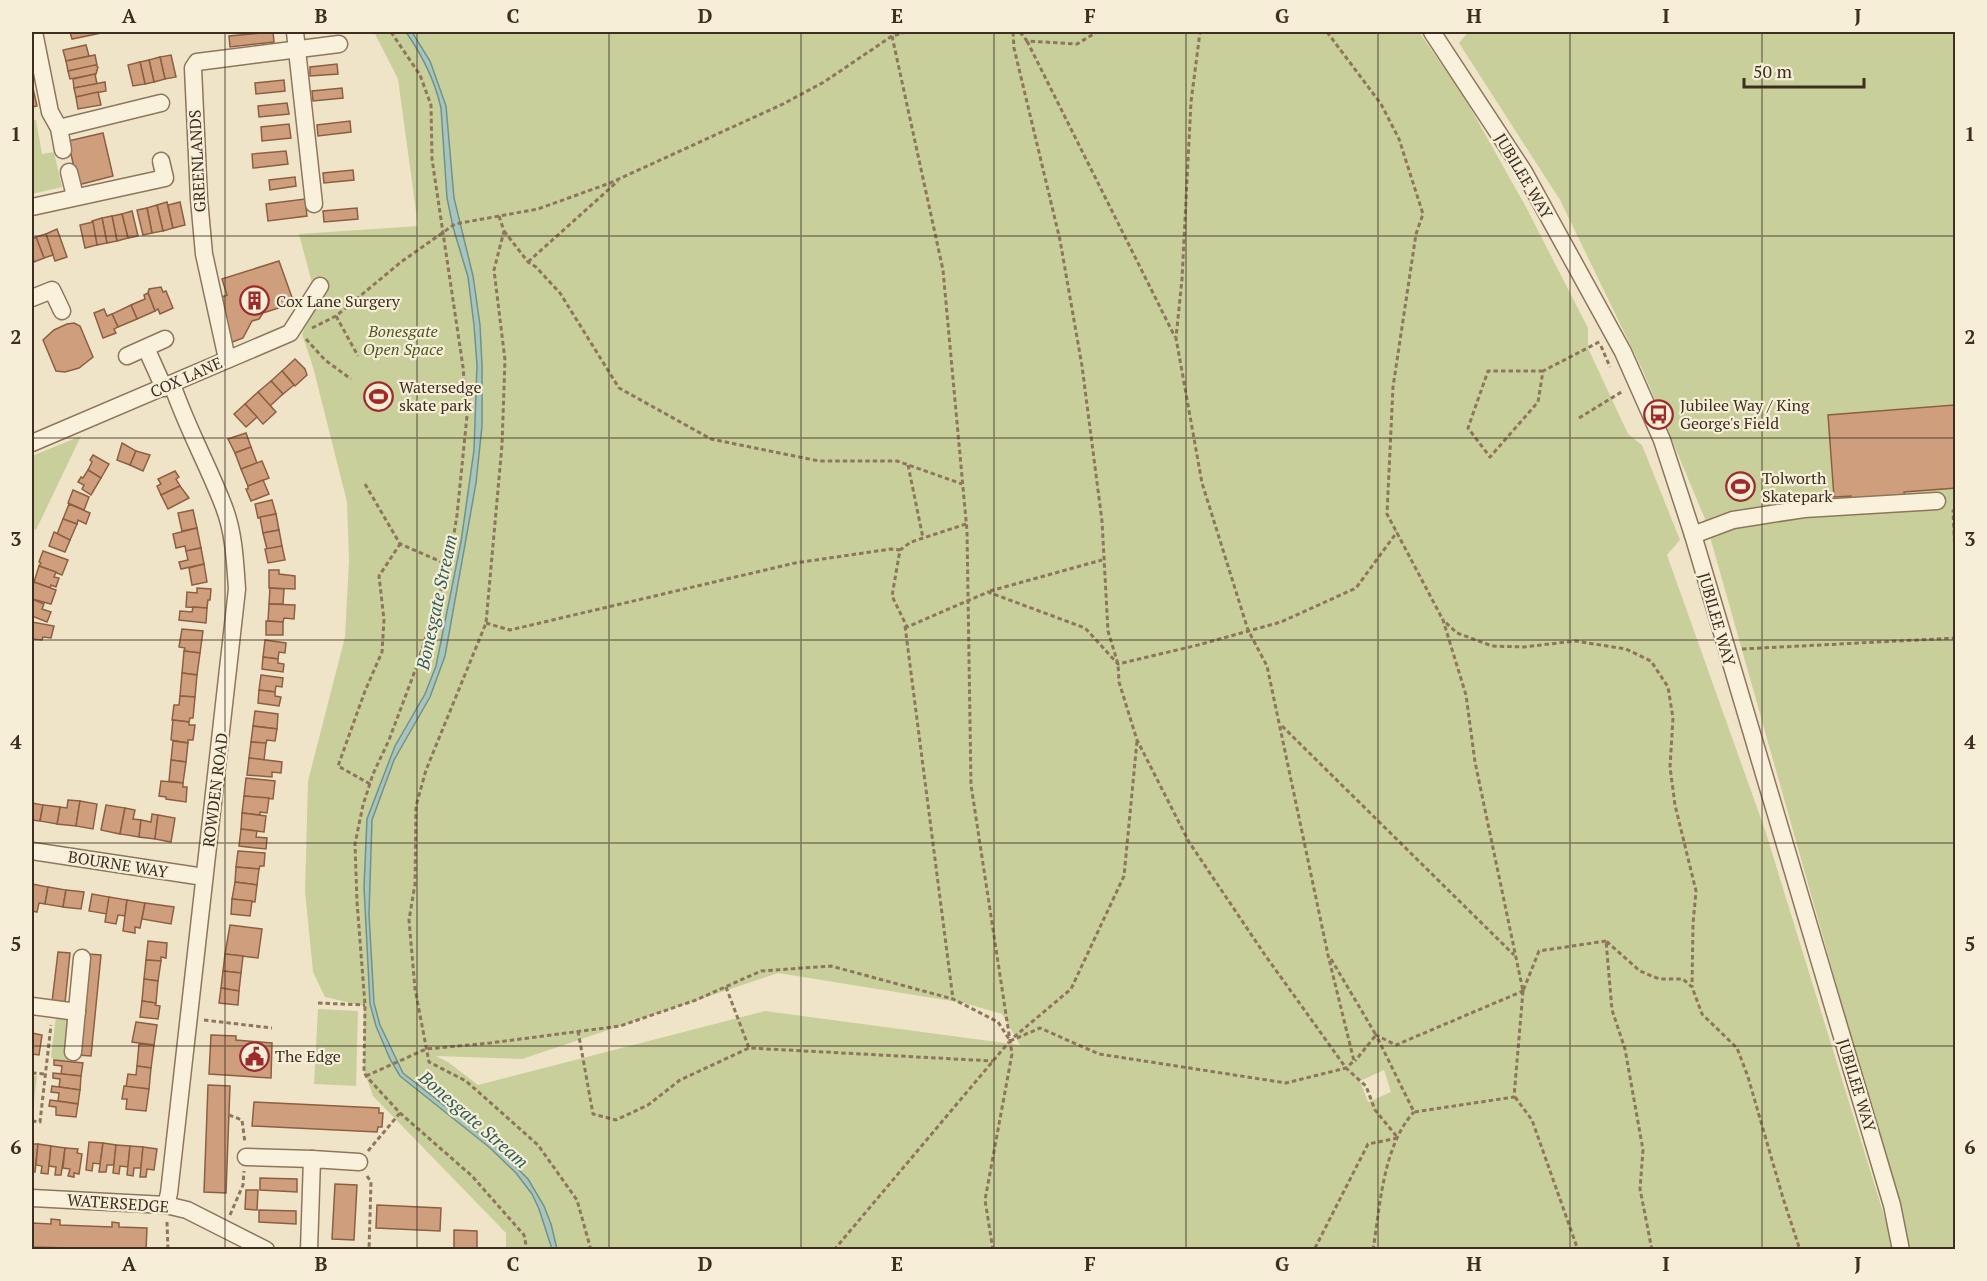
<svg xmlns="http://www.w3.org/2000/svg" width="1987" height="1281" font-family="'PT Serif',serif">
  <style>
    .green { fill: #c9cf9b; fill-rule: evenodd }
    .water { fill: #a9c4bc; stroke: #6f938a; stroke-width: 1.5 }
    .building { fill: #cf9f7d; stroke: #8d5f41; stroke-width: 1.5 }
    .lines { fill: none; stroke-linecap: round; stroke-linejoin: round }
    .minor-casing { stroke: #8d765c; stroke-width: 19 }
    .path { stroke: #8d765c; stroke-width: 3; stroke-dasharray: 4.5 3; stroke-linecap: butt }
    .minor { stroke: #faf1dc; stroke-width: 16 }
    .grid { fill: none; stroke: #3d2e20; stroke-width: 1.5; stroke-opacity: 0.55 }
    .labels { text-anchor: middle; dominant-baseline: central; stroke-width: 4.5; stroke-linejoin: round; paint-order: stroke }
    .street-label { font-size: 16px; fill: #3d2e20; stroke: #f7eed8 }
    .poi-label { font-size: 16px; fill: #3d2e20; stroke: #f7eed8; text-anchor: start }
    .park-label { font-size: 16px; font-style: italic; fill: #4d5a26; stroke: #f7eed8 }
    .water-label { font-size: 18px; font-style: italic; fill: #2f5d5a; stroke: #f7eed8 }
    .neatline { fill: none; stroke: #3d2e20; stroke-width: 2 }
    .grid-label { font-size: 20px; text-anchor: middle; font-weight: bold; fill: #3d2e20 }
  </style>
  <rect width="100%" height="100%" fill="#f0e4c8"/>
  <g class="green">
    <path d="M 374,32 L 1419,32 L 1463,95 L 1526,207 L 1588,328 L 1588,348 L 1628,434 L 1642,445 L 1680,540 L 1667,555 L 1765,830 L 1887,1225 L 1891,1249 L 506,1249 L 506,1233 L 373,1096 L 364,1071 L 364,1006 L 325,997 L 313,972 L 305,892 L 308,781 L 345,637 L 349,561 L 347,502 L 313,367 L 302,334 L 317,302 L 299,234 L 418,226 L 398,79 ZM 778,973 L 964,1003 L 1002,1014 L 1020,1045 L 765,1011 L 478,1085 L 448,1062 L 436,1056 L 522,1059 ZM 1384,1070 L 1391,1092 L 1368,1102 L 1360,1081 Z"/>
    <path d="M 1468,32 L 1955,32 L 1955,1249 L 1910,1249 L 1899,1206 L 1705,519 L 1643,371 L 1560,200 L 1459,43 Z"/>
    <path d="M 36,120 L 42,154 L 54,152 L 62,187 L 32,194 L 32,121 Z"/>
    <path d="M 81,436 L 36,530 L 32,528 L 32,456 Z"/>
    <path d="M 318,1009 L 358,1011 L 356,1086 L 314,1084 Z"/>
    <path d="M 56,1017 L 68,1019 L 64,1050 L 78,1055 L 77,1062 L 54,1060 L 51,1057 Z"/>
    <path d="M 32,1076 L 37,1076 L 32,1119 Z"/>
  </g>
  <path class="water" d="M 406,32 L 412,32 L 430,61 L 446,106 L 454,198 L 473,276 L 480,325 L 482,365 L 482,426 L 476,483 L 445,656 L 430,697 L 394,760 L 372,820 L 369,914 L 374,1003 L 380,1025 L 403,1073 L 492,1143 L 528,1179 L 544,1206 L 551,1224 L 557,1249 L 552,1249 L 539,1209 L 532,1194 L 516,1173 L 489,1147 L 400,1076 L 390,1059 L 376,1026 L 370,1004 L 364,887 L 367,819 L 395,746 L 425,694 L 436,666 L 461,542 L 474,450 L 477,365 L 474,325 L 468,277 L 453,227 L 447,198 L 441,108 C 435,81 422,55 406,32 Z"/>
  <g class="building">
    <path d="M 70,32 L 100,32 L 101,33 L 72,39 Z"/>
    <path d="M 273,32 L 274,42 L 230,47 L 229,36 Z"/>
    <path d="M 86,45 L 89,56 L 66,61 L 63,50 Z"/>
    <path d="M 95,55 L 97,65 L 68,71 L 66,61 Z"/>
    <path d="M 171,55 L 176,77 L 165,79 L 160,57 Z"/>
    <path d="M 160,57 L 165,79 L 154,82 L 149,60 Z"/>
    <path d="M 149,60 L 154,82 L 145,84 L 140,62 Z"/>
    <path d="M 140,62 L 145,84 L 133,86 L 128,65 Z"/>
    <path d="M 337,64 L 338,74 L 310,76 L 310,67 Z"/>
    <path d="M 95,65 L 98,67 L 96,74 L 70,79 L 68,71 Z"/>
    <path d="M 95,74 L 97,84 L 74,88 L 73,79 Z"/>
    <path d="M 284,80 L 285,91 L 256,94 L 255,83 Z"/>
    <path d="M 105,82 L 106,91 L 76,97 L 74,88 Z"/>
    <path d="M 32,84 L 37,106 L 32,107 Z"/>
    <path d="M 342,88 L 343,98 L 313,101 L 312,91 Z"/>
    <path d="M 98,92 L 101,105 L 78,109 L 76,97 Z"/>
    <path d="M 287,103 L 289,114 L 259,117 L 258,106 Z"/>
    <path d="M 350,121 L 351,132 L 318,136 L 317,125 Z"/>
    <path d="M 289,124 L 291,138 L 262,141 L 261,127 Z"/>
    <path d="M 103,133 L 113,176 L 78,185 L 68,141 Z"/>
    <path d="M 286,151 L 288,164 L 253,168 L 252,154 Z"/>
    <path d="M 353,170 L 354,180 L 324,183 L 323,173 Z"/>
    <path d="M 295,177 L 296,186 L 270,190 L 269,180 Z"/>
    <path d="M 305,199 L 307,216 L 268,221 L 266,204 Z"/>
    <path d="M 167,202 L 173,228 L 163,231 L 157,205 Z"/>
    <path d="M 180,202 L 185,225 L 173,228 L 168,205 Z"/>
    <path d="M 157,205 L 163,231 L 152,233 L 147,208 Z"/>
    <path d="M 147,208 L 152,233 L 143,235 L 137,210 Z"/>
    <path d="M 357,208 L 358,219 L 324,222 L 323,211 Z"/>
    <path d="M 132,211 L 138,236 L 128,238 L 122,214 Z"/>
    <path d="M 122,214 L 128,238 L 117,241 L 112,216 Z"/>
    <path d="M 112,216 L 117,241 L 107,243 L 102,218 Z"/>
    <path d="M 102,218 L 107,243 L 97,245 L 92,221 Z"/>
    <path d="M 93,222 L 97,245 L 85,248 L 80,225 Z"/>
    <path d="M 57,229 L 67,257 L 55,261 L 46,234 Z"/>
    <path d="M 46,234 L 53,255 L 44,258 L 36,237 Z"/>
    <path d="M 36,237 L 44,258 L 34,262 L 32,254 L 32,239 Z"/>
    <path d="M 279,261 L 294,303 L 263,313 L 259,319 L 252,321 L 243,338 L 230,343 L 217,299 L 227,295 L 222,279 Z"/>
    <path d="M 161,287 L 163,292 L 166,291 L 173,308 L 160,314 L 158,309 L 155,311 L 148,293 L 149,289 Z"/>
    <path d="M 148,293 L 155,311 L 137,319 L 131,305 L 145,299 L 144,295 Z"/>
    <path d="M 131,305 L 137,319 L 118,327 L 112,314 Z"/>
    <path d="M 104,309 L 107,316 L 112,314 L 118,327 L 114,329 L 116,333 L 103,338 L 94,313 Z"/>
    <path d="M 74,323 L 80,326 L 93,357 L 79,368 L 65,372 L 56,371 L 43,340 L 54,330 L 67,324 Z"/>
    <path d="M 295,359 L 305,369 L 307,375 L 295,386 L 282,371 Z"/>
    <path d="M 282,371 L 294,385 L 283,394 L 271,381 Z"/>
    <path d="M 271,381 L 283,394 L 270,406 L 258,392 Z"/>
    <path d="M 258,392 L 276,412 L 263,424 L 245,404 Z"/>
    <path d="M 245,404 L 257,417 L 246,427 L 234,414 Z"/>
    <path d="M 1954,405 L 1956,488 L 1904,492 L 1905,501 L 1852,505 L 1851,496 L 1834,497 L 1828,415 Z"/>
    <path d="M 246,433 L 251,447 L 235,453 L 228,439 Z"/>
    <path d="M 122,443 L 136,451 L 130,465 L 117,460 Z"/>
    <path d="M 251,447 L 257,463 L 241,469 L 235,453 Z"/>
    <path d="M 136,451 L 150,455 L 143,471 L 130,465 Z"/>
    <path d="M 93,455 L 109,464 L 101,478 L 88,470 L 92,462 L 90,460 Z"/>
    <path d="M 262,461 L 269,478 L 248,486 L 241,469 Z"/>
    <path d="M 88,470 L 101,478 L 91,495 L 82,489 L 84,485 L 78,482 L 81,477 L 83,478 Z"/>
    <path d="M 175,471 L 179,477 L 176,479 L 180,486 L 161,495 L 157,486 L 161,484 L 158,479 Z"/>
    <path d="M 263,480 L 269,494 L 251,501 L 246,489 L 248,489 L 248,486 Z"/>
    <path d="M 180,486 L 189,498 L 168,509 L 161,495 Z"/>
    <path d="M 73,490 L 89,497 L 84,510 L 68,503 Z"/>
    <path d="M 272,500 L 276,514 L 258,518 L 255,504 Z"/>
    <path d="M 69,504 L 90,513 L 86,524 L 78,520 L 77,524 L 63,519 Z"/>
    <path d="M 193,510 L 197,528 L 182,531 L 178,513 Z"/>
    <path d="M 276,514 L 279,530 L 263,533 L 260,517 Z"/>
    <path d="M 63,519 L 77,524 L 70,540 L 57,534 Z"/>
    <path d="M 197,528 L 201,548 L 186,551 L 185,546 L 176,548 L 173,534 Z"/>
    <path d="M 279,530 L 282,546 L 267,549 L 263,533 Z"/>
    <path d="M 54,532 L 70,540 L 65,552 L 49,546 Z"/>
    <path d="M 282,546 L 285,560 L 268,563 L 265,549 Z"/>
    <path d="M 201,548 L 204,564 L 181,569 L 179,562 L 188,560 L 186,551 Z"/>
    <path d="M 43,551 L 68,560 L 62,575 L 39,566 L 41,563 L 39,562 Z"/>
    <path d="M 204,564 L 207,582 L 192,585 L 189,568 Z"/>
    <path d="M 39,566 L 56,572 L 54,577 L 59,578 L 56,587 L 51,585 L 50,588 L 34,582 Z"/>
    <path d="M 269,570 L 279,570 L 279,574 L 295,576 L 295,589 L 269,588 Z"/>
    <path d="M 34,582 L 56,590 L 51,604 L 32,599 L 32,589 Z"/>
    <path d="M 197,588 L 211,589 L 210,600 L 208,600 L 207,608 L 186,607 L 187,592 L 197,593 Z"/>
    <path d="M 270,588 L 284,589 L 283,604 L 269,604 Z"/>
    <path d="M 32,599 L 44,604 L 42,609 L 51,612 L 47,622 L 32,616 Z"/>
    <path d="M 269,604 L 295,605 L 294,619 L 284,618 L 283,622 L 268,621 Z"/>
    <path d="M 193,607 L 207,608 L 206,623 L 179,620 L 180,611 L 192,612 Z"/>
    <path d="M 266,621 L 283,622 L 283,635 L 266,635 Z"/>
    <path d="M 32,622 L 54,626 L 51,638 L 43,637 L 42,640 L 32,639 Z"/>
    <path d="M 182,629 L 203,631 L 200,653 L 184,651 L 185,648 L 179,647 Z"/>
    <path d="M 265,640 L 286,643 L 285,653 L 279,652 L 278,659 L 263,657 Z"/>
    <path d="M 184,651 L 200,653 L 197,675 L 182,673 Z"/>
    <path d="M 263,657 L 278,659 L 278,663 L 284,664 L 283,672 L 262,669 Z"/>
    <path d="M 182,673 L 197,675 L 195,697 L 180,696 Z"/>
    <path d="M 261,675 L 283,678 L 282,687 L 276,686 L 275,692 L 259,690 Z"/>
    <path d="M 259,690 L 275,692 L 275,696 L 281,697 L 279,706 L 258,703 Z"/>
    <path d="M 180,696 L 195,697 L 193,718 L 190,718 L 189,722 L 172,720 L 174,705 L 179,705 Z"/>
    <path d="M 255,711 L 278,714 L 277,729 L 253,726 Z"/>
    <path d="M 173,720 L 189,722 L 189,725 L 195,725 L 193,740 L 188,740 L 188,743 L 171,740 Z"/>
    <path d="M 253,726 L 277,729 L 275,741 L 267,740 L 266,743 L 251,742 Z"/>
    <path d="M 173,741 L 188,743 L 186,762 L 171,760 Z"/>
    <path d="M 251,742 L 266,743 L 264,760 L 249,758 Z"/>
    <path d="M 249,758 L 282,762 L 281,773 L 272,772 L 272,777 L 247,775 Z"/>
    <path d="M 171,760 L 186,762 L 183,783 L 169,781 Z"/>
    <path d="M 246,778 L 275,781 L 273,799 L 244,796 Z"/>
    <path d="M 161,781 L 183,783 L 183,787 L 187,787 L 186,802 L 166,799 L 166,797 L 159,796 Z"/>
    <path d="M 244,796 L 269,798 L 267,813 L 260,812 L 260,815 L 242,813 Z"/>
    <path d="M 68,800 L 80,801 L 76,826 L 57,824 L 60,807 L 67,808 Z"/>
    <path d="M 80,801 L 97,804 L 93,829 L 76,826 Z"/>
    <path d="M 32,803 L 43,805 L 40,821 L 32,820 Z"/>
    <path d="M 43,805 L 60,807 L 57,824 L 40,821 Z"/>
    <path d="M 106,805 L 125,808 L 120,834 L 101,830 Z"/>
    <path d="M 125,808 L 135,810 L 133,819 L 141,820 L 139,837 L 120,834 Z"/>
    <path d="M 242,813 L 266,816 L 264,832 L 241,829 Z"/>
    <path d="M 152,814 L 158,815 L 155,839 L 139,837 L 141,820 L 151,822 Z"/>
    <path d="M 158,815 L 175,818 L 171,842 L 155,839 Z"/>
    <path d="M 241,829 L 257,831 L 256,837 L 267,838 L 266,849 L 239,846 Z"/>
    <path d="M 238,851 L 265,853 L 264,866 L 260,866 L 259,869 L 236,867 Z"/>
    <path d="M 236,867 L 259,869 L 257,885 L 235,882 Z"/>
    <path d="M 235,882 L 257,885 L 255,902 L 232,899 Z"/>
    <path d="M 32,884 L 48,887 L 45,904 L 39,903 L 37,912 L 32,911 Z"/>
    <path d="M 48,887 L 66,890 L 63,907 L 45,904 Z"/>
    <path d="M 66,890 L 84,892 L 81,909 L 63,907 Z"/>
    <path d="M 92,894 L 109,897 L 107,914 L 89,911 Z"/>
    <path d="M 109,897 L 127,900 L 125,916 L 118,915 L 116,924 L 105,922 Z"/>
    <path d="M 232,899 L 252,901 L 250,916 L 231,914 Z"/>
    <path d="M 127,900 L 145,903 L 140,928 L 135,927 L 135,933 L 123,931 Z"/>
    <path d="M 145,903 L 174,907 L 171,924 L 142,919 Z"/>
    <path d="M 230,925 L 262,929 L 258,958 L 225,954 Z"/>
    <path d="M 148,941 L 167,943 L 166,958 L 161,957 L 161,961 L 146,960 Z"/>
    <path d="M 58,952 L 70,953 L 65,1003 L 52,1002 Z"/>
    <path d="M 88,954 L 101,955 L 91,1056 L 78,1055 Z"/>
    <path d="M 225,954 L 243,956 L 241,973 L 223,971 Z"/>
    <path d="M 146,960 L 161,961 L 158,981 L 144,979 Z"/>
    <path d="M 223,971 L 241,973 L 239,991 L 221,988 Z"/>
    <path d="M 144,979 L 158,981 L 156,1003 L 142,1001 Z"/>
    <path d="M 221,988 L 239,991 L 238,1005 L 219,1003 Z"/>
    <path d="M 142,1001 L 156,1003 L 155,1005 L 160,1006 L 158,1019 L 140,1017 Z"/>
    <path d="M 136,1022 L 157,1025 L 154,1045 L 132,1042 Z"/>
    <path d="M 32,1033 L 42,1035 L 39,1055 L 32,1054 L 32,1059 Z"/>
    <path d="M 211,1035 L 236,1036 L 236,1040 L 272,1043 L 271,1078 L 209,1074 Z"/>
    <path d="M 139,1044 L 154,1045 L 151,1068 L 137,1066 Z"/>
    <path d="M 54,1060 L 83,1063 L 81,1076 L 61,1074 L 62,1066 L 54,1065 Z"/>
    <path d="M 137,1066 L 151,1068 L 149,1089 L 126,1087 L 128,1074 L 136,1075 Z"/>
    <path d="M 53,1073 L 81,1076 L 80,1090 L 59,1087 L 60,1079 L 53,1078 Z"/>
    <path d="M 208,1085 L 230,1086 L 226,1193 L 204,1192 Z"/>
    <path d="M 52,1086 L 80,1090 L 78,1104 L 58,1101 L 59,1093 L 51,1092 Z"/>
    <path d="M 124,1086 L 149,1089 L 146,1111 L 126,1109 L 127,1099 L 122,1099 Z"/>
    <path d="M 50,1100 L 78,1104 L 76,1117 L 56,1115 L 56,1107 L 49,1106 Z"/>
    <path d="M 254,1102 L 379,1108 L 379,1113 L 383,1113 L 382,1127 L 378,1127 L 377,1132 L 252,1126 Z"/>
    <path d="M 89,1142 L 103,1143 L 100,1164 L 93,1163 L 92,1171 L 86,1170 Z"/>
    <path d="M 103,1143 L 116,1145 L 114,1165 L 107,1165 L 106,1172 L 99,1172 Z"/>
    <path d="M 32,1144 L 38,1144 L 35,1172 L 32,1172 Z"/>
    <path d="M 38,1144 L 51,1146 L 48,1174 L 41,1173 L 42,1166 L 36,1165 Z"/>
    <path d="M 116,1145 L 130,1146 L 128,1167 L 120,1166 L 119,1174 L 113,1173 Z"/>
    <path d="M 51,1146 L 65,1148 L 61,1175 L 55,1175 L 56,1167 L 49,1166 Z"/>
    <path d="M 130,1146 L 143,1147 L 141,1168 L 134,1168 L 133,1176 L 127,1175 Z"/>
    <path d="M 143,1147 L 157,1149 L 154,1170 L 147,1169 L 146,1177 L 140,1177 Z"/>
    <path d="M 65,1148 L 78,1149 L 77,1153 L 82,1154 L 79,1174 L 74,1173 L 74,1177 L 68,1176 L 70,1169 L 63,1168 Z"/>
    <path d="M 260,1178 L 297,1179 L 297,1192 L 260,1190 Z"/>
    <path d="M 335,1184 L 357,1185 L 354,1240 L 332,1239 Z"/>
    <path d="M 246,1190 L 258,1190 L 257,1210 L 245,1209 Z"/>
    <path d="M 377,1205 L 441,1208 L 440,1231 L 376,1228 Z"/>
    <path d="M 259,1210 L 296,1211 L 296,1224 L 259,1222 Z"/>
    <path d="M 51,1219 L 60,1220 L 60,1225 L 112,1227 L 112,1222 L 119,1223 L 119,1227 L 147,1228 L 146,1250 L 32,1247 L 32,1223 L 51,1224 Z"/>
    <path d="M 454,1230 L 477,1231 L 477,1250 L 454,1250 Z"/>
  </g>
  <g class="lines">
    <defs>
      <g id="minor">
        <path d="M 34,32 L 50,112 L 59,128 L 63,150"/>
        <path d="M 295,32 L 314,204"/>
        <path d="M 1432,32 L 1524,172 L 1623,352 L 1662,440 L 1693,535 L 1892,1205 L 1901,1250"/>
        <path d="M 59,128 L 161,103"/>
        <path d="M 69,172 L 75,196"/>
        <path d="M 32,207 L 165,178 L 161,161"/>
        <path d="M 32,298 L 52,290 L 62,311"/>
        <path d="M 146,348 L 164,388"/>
        <path d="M 127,356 L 165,339"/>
        <path d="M 227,359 L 204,254 L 199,199 L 193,68 L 197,62 L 339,44"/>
        <path d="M 32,443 L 290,333 L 320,286"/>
        <path d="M 1693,535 L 1733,520 L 1804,509 L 1937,501"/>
        <path d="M 32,851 L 204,877"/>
        <path d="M 32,1006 L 77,1012"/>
        <path d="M 73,1052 L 82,958"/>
        <path d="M 246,1157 L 312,1159"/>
        <path d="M 32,1198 L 166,1205 L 187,1210 L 266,1250"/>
        <path d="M 166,1205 L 169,1193 L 237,589 C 235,561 234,533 224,507 C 208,465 186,426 172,384"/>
        <path d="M 309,1250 L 312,1159 L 359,1162"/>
      </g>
    </defs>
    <use href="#minor" class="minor-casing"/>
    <g class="path">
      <path d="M 391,32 L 420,75 L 431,105 L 432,159 L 463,367 L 467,416 L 457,515 L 449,565 L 416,668 L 389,740 L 373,774 L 363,805 L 355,844 L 357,902 L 365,1005 L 364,1071 L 366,1076 L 400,1113 L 472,1176 L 524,1235 L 527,1250"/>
      <path d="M 1013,32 L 1014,48 L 1060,240 L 1082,366 L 1102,521 L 1108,631 L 1118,664 L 1119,682 L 1137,740 L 1189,842 L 1265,955 L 1346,1068 L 1366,1086 L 1375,1110 L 1398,1138 L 1368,1144 L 1314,1250"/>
      <path d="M 1020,32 L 1027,41 L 1077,44 L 1097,32"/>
      <path d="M 1327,32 L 1381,104 L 1399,139 L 1423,214 L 1416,234 L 1393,387 L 1387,514 L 1443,620"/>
      <path d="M 892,36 L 943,270 L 967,531 L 971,785 L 1012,1054 L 985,1200 L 993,1250"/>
      <path d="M 1027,41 L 1175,337"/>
      <path d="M 499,216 L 504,231 L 494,270 L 505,360 L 502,445 L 486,623 L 426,770 L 416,806 L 415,884 L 409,920 L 415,989 L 429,1062 L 466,1081 L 538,1145 L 577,1200 L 591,1250"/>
      <path d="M 504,231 L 528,262 L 536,267 L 560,293 L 619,388 L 711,439 L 819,461 L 897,461 L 962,484"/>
      <path d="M 528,262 L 618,181"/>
      <path d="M 336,316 L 358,356"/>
      <path d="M 312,328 L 336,316 L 401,262 L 455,224 L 538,209 L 610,183 L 783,104 L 824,82 L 892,36 L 906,32"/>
      <path d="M 306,339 L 325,360 L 351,379"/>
      <path d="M 1601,346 L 1610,367"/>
      <path d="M 1543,371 L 1488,371 L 1468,428 L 1490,457 L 1538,402 L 1543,371 L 1601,341"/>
      <path d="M 1579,418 L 1623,391"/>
      <path d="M 908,465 L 923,538"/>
      <path d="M 365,484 L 400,544 L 449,565"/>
      <path d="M 1956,510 L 1953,511 L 1956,575"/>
      <path d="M 966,524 L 911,542 L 900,550 L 892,596 L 907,627 L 988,592 L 1085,628 L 1118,664 L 1198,645 L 1281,622 L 1356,588 L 1397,532"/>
      <path d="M 990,591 L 1102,560"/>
      <path d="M 486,623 L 510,630 L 795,563 L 891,549 L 900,550"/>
      <path d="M 905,626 L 953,999"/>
      <path d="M 1742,649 L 1956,638"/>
      <path d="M 1282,726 L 1514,955"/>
      <path d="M 370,784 L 338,766 L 365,691 L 382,652 L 384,620 L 379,576 L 400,544"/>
      <path d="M 1606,941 L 1539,951 L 1523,991 L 1475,762 L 1466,695 L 1443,620 L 1457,633 L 1492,646 L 1524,647 L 1575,641 L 1626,649 L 1651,661 L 1668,687 L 1673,718 L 1670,767 L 1675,805 L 1696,891 L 1693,924 L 1692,987"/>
      <path d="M 1331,959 L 1376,1035 L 1355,1061"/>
      <path d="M 726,987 L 749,1048"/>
      <path d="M 1523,991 L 1514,1097 L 1414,1112 L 1376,1035 L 1396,1045 Z"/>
      <path d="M 318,1003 L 365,1005"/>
      <path d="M 204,1020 L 272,1028"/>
      <path d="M 578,1031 L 593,1114 L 616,1120 L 648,1105 L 680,1080 L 749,1048 L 993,1061"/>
      <path d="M 1014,1037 L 1071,989 L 1124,876 L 1137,741"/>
      <path d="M 1010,1041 L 1040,1028 L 1099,1054 L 1286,1083 L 1346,1068 L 1354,1061 L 1328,955 L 1267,666 L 1248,630 L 1202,483 L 1176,338 L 1182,279 L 1191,102 L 1200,32"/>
      <path d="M 32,1073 L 45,1074"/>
      <path d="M 366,1076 L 426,1049 L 490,1043 L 620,1026 L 696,1000 L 761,971 L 831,966 L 953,999 L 998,1022 L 1009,1039"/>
      <path d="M 1515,1097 L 1532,1120 L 1578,1250"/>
      <path d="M 229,1115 L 242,1120 L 245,1143"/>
      <path d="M 32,1121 L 40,1122 L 51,1025"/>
      <path d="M 368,1151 L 400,1113"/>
      <path d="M 367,1176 L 371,1182 L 369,1250"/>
      <path d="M 230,1215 L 243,1185 L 244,1171"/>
      <path d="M 167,1222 L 168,1250"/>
      <path d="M 834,1250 L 1009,1042"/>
      <path d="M 1373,1250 C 1380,1207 1383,1145 1414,1112"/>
      <path d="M 1652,1250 L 1640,1189 L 1643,1150 L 1625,1049 L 1612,1010 L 1606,941 L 1640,971 L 1659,979 L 1683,979 L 1692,987 L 1702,1014 L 1737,1048 L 1748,1077 L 1783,1198 L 1800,1250"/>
    </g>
    <use href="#minor" class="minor"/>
  </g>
  <path class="grid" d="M 225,32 L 225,1250M 417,32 L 417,1250M 609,32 L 609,1250M 801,32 L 801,1250M 994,32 L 994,1250M 1186,32 L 1186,1250M 1378,32 L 1378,1250M 1570,32 L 1570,1250M 1762,32 L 1762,1250M 32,236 L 1956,236M 32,438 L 1956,438M 32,640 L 1956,640M 32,843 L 1956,843M 32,1046 L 1956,1046"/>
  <defs>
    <symbol id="building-ring" viewBox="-11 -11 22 22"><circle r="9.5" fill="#f7eed8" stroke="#9e2a2b" stroke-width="1.5"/><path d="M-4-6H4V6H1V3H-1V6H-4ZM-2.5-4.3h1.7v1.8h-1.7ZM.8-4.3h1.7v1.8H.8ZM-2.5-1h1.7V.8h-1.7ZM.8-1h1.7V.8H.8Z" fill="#9e2a2b"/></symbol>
    <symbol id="stadium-ring" viewBox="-11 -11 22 22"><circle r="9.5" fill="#f7eed8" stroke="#9e2a2b" stroke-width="1.5"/><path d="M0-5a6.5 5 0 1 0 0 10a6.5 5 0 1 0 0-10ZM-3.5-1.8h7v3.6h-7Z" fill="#9e2a2b"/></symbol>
    <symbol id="bus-ring" viewBox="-11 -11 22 22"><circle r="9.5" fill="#f7eed8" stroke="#9e2a2b" stroke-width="1.5"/><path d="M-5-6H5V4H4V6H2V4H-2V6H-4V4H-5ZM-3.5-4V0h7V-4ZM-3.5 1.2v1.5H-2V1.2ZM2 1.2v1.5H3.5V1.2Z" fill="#9e2a2b"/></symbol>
    <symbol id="civic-ring" viewBox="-11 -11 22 22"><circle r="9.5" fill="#f7eed8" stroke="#9e2a2b" stroke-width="1.5"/><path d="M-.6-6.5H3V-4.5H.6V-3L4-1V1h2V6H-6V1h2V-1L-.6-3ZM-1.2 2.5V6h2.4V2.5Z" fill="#9e2a2b"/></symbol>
  </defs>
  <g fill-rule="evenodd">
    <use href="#building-ring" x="238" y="284" width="33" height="33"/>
    <use href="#stadium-ring" x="362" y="380" width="33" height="33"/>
    <use href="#bus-ring" x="1642" y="398" width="33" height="33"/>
    <use href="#stadium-ring" x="1724" y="470" width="33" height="33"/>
    <use href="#civic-ring" x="238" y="1040" width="33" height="33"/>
  </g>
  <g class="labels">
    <g class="street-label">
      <text transform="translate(197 161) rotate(-93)">GREENLANDS</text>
      <text transform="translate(1524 176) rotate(59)">JUBILEE WAY</text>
      <text transform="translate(186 377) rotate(-24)">COX LANE</text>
      <text transform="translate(1717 619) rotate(74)">JUBILEE WAY</text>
      <text transform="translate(215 790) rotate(-83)">ROWDEN ROAD</text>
      <text transform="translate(118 864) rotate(9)">BOURNE WAY</text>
      <text transform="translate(1857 1085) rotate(73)">JUBILEE WAY</text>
      <text transform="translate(118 1203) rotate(4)">WATERSEDGE</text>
    </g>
    <g class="poi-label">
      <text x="276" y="301">Cox Lane Surgery</text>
      <text x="399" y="387">Watersedge<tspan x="399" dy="18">skate park</tspan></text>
      <text x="1680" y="405">Jubilee Way / King<tspan x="1680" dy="18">George's Field</tspan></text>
      <text x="1762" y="478">Tolworth<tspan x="1762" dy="18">Skatepark</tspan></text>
      <text x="275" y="1056">The Edge</text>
    </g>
    <g class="park-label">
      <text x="403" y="331">Bonesgate<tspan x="403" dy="18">Open Space</tspan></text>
    </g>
    <g class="water-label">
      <text transform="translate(436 602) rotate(-78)">Bonesgate Stream</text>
      <text transform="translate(474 1119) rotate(41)">Bonesgate Stream</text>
    </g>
  </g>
  <rect width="1987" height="1281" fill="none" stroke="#f7eed8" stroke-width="66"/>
  <path d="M1744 78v9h120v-9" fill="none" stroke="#3d2e20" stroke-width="3"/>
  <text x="1753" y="78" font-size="18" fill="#3d2e20" stroke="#f7eed8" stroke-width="4.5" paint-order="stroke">50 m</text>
  <rect x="33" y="33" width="1921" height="1215" class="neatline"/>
  <g class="grid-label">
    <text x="129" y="23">A</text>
    <text x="321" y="23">B</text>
    <text x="513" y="23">C</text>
    <text x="705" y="23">D</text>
    <text x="897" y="23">E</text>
    <text x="1090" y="23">F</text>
    <text x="1282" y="23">G</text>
    <text x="1474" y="23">H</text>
    <text x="1666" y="23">I</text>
    <text x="1858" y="23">J</text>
    <text x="16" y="141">1</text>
    <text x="1970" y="141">1</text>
    <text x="16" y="344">2</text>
    <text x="1970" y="344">2</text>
    <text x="16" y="546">3</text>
    <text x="1970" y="546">3</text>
    <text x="16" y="749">4</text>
    <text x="1970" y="749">4</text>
    <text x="16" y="951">5</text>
    <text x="1970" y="951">5</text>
    <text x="16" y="1154">6</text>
    <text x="1970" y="1154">6</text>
    <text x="129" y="1271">A</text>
    <text x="321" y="1271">B</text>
    <text x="513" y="1271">C</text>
    <text x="705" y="1271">D</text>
    <text x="897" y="1271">E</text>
    <text x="1090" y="1271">F</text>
    <text x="1282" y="1271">G</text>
    <text x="1474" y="1271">H</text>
    <text x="1666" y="1271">I</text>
    <text x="1858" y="1271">J</text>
  </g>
</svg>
